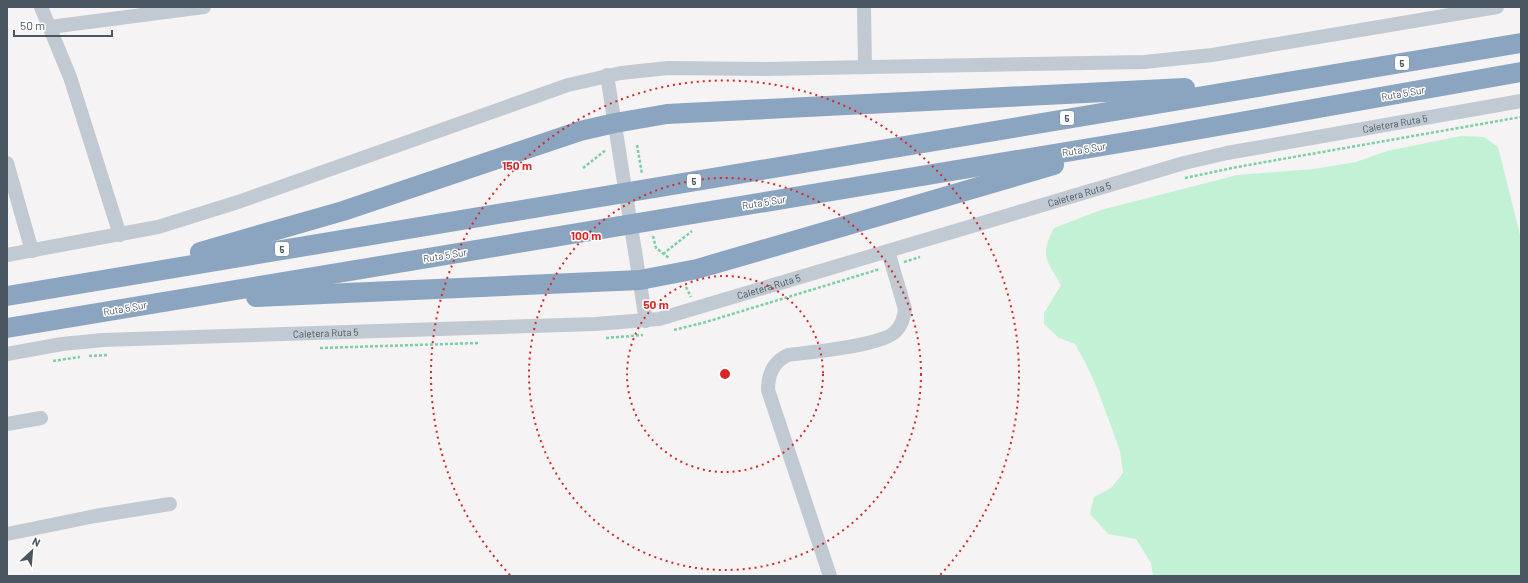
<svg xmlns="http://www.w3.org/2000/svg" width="1528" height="583" font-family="Barlow,sans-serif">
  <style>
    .green { fill: #c3f1d5 }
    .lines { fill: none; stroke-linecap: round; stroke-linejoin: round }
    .path { stroke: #7ad0a6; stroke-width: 2.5; stroke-dasharray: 3 2; stroke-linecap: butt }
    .minor { stroke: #c1cad2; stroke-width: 14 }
    .highway { stroke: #8ba5c1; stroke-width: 20 }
    .ring { fill: none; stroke: #d62828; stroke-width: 2; stroke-dasharray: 2 4 }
    .labels { text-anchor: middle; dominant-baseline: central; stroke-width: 3; stroke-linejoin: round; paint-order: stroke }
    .shield { fill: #fff; stroke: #808990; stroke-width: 1 }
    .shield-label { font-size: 9px; font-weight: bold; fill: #4a5661 }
    .street-label { font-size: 10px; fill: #4a5661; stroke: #fff }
    .centre { fill: #d62828; stroke: #fff; stroke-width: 2 }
    .ring-label { font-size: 12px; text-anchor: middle; font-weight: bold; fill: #d62828; stroke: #fff; stroke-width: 3; stroke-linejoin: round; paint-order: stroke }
  </style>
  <rect width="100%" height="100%" fill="#f5f3f3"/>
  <path class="green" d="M 1461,136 L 1484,137 L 1498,147 L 1521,239 L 1521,576 L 1153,576 L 1151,563 L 1136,539 L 1108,534 L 1090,514 L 1094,497 L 1111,488 L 1123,473 L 1120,451 L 1097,388 L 1086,364 L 1075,344 L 1059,338 L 1044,324 L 1044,313 L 1061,285 C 1047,260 1039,257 1054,228 L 1101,210 L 1237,175 L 1314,169 L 1356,162 L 1387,151 Z"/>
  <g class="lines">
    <g class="path">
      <path d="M 637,145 L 642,174"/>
      <path d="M 583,168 L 606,150"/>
      <path d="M 1185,178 L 1237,167 L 1521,117"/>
      <path d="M 653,236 L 656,248 L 669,258"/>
      <path d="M 663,254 L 692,231"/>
      <path d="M 904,262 L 920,257"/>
      <path d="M 686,287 L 691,297"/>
      <path d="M 674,330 L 706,322 L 880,269"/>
      <path d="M 606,338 L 643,335"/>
      <path d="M 320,348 L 479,343"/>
      <path d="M 89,356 L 107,355"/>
      <path d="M 53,361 L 80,357"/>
    </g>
    <g class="minor">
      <path d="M 41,7 L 70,77 L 120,235"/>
      <path d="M 864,7 L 865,67"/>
      <path d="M 50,27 L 204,7"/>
      <path d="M 607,75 L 646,321"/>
      <path d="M 7,163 L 32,251"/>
      <path d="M 7,255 L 158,227 L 238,202 L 568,85 L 621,73 L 668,68 L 764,69 L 1144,62 L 1212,55 L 1497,7"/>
      <path id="s1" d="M 7,354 L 62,344 L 103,340 L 595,324 L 659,319 L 1184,163 L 1227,153 L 1521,101"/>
      <path d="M 7,424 L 41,418"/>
      <path d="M 7,534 L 95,516 L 170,504"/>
      <path d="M 830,576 L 768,390 C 768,374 773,362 788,355 C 810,352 883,346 896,331 C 902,325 904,317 905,309 L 888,251"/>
    </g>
    <g class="highway">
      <path d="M 200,252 L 343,211 L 580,131 L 615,123 L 667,114 L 1185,88"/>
      <path d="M 7,296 L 1521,43"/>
      <path d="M 256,297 L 640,280 L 697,269 L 1054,165"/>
      <path d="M 7,328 L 1150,138 L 1521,72"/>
    </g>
  </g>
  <g class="ring">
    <circle cx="725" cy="374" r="98"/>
    <circle cx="725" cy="374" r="196"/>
    <path d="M510 575A294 294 0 1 1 940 575"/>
  </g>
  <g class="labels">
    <g class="shield">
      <rect x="1395" y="56" width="14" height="14" rx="3"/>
      <rect x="1060" y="111" width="14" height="14" rx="3"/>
      <rect x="687" y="174" width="14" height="14" rx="3"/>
      <rect x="275" y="242" width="14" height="14" rx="3"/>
    </g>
    <g class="shield-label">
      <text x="1402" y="63">5</text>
      <text x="1067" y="118">5</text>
      <text x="694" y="181">5</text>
      <text x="282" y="249">5</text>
    </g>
    <g class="street-label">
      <text transform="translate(1403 93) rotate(-10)">Ruta 5 Sur</text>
      <text stroke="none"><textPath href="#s1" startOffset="1416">Caletera Ruta 5</textPath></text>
      <text transform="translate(1084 149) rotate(-9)">Ruta 5 Sur</text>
      <text stroke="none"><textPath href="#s1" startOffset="1092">Caletera Ruta 5</textPath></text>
      <text transform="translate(764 202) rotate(-9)">Ruta 5 Sur</text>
      <text transform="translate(445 255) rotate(-9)">Ruta 5 Sur</text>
      <text stroke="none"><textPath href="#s1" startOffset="768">Caletera Ruta 5</textPath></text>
      <text transform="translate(125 308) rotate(-10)">Ruta 5 Sur</text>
      <text stroke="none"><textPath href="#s1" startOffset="320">Caletera Ruta 5</textPath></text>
    </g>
  </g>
  <circle cx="725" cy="374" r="6" class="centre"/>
  <g class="ring-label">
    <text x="517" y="170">150 m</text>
    <text x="586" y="240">100 m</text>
    <text x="656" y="309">50 m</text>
  </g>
  <rect width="1528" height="583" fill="none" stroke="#4a5661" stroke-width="16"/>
  <g transform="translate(32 551) rotate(26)" stroke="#ffffff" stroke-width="3" paint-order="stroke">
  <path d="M0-3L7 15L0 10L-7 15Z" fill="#4a5661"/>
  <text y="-6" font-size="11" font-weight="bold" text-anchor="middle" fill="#4a5661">N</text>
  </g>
  <path d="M14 30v6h98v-6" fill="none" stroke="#4a5661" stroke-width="2"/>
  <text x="20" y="30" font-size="12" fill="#4a5661" stroke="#ffffff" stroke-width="3" paint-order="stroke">50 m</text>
</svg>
